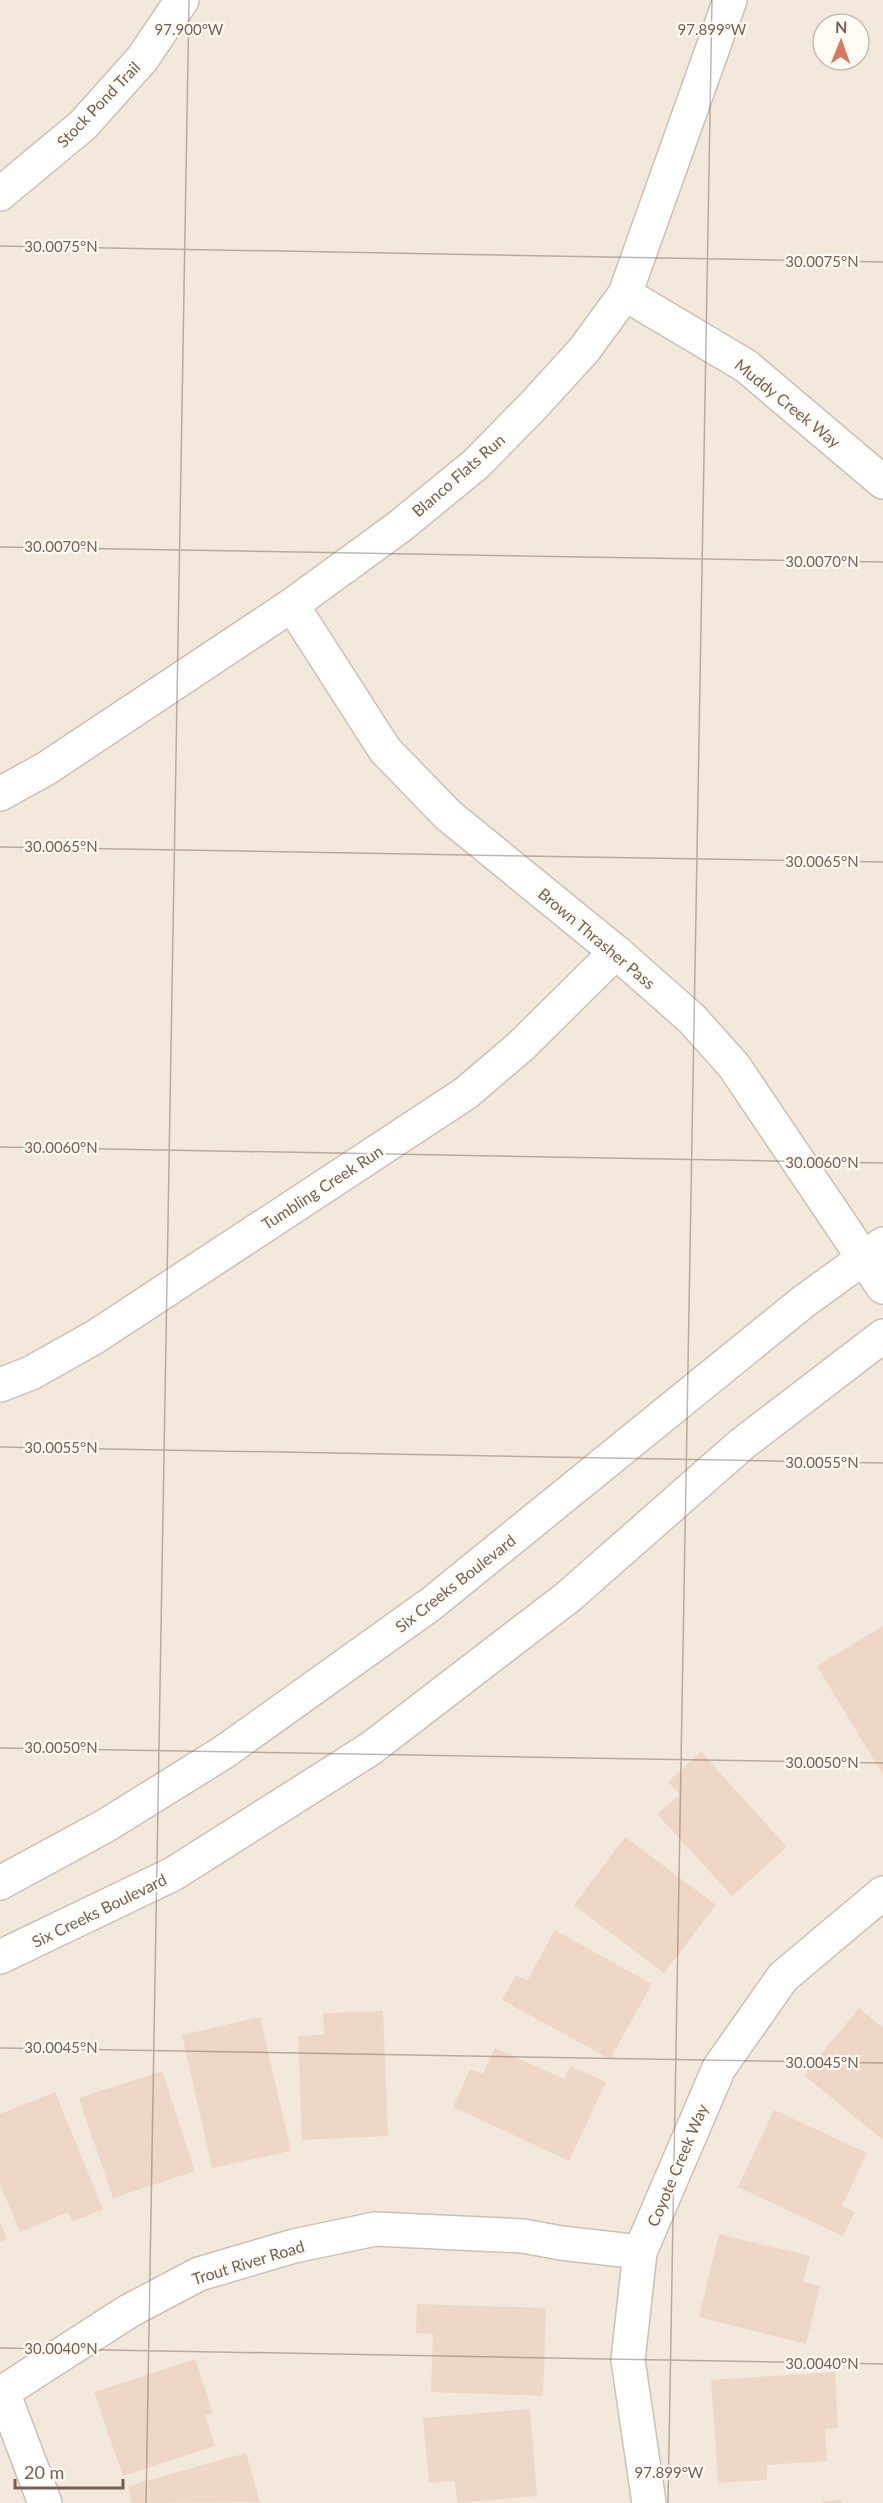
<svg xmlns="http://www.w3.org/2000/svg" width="883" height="2503" font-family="Lato,sans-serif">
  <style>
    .residential { fill: #f3e8dc; fill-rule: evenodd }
    .building { fill: #efd7c7 }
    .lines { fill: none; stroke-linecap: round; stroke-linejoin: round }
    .minor-casing { stroke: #cebfb3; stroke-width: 36 }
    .tertiary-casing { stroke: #cebfb3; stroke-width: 36 }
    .minor { stroke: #fff; stroke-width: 33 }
    .tertiary { stroke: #fff; stroke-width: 33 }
    .ticks { fill: none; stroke: #765e51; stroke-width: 1.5; stroke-opacity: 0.45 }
    .labels { text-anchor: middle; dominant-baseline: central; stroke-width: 4.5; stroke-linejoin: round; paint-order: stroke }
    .street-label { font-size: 16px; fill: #765e51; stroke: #fefaf4 }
    .ticks-label { font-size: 15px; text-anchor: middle; fill: #765e51; stroke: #fefaf4; stroke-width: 4.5; stroke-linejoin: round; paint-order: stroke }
  </style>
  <rect width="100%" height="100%" fill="#fcf6ed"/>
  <path class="residential" d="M 0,0 L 883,0 L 883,2503 L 0,2503 ZM 823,24 L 859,24 L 859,60 L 823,60 Z"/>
  <g class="building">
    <path d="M 883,1626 L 883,1775 L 817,1666 Z"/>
    <path d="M 701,1752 L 787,1847 L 732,1896 L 657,1814 L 680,1795 L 668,1782 Z"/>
    <path d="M 625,1837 L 716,1905 L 664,1973 L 574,1905 Z"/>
    <path d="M 555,1930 L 652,1984 L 610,2059 L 502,2000 L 516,1975 L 527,1981 Z"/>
    <path d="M 859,2008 L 883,2028 L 883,2140 L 804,2075 Z"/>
    <path d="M 383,2011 L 388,2136 L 302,2140 L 298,2036 L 324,2035 L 323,2013 Z"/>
    <path d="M 260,2017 L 291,2151 L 212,2168 L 182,2035 Z"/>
    <path d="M 495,2048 L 564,2079 L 570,2066 L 606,2082 L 569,2161 L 453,2107 L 470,2069 L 483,2074 Z"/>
    <path d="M 162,2071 L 195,2171 L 113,2198 L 79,2098 Z"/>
    <path d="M 55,2092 L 103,2209 L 72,2222 L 68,2212 L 20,2232 L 0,2184 L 0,2114 Z"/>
    <path d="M 774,2110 L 867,2153 L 842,2206 L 855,2212 L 843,2236 L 738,2187 Z"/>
    <path d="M 0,2222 L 7,2239 L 0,2242 Z"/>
    <path d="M 719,2234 L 810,2256 L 803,2282 L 820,2286 L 806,2344 L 699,2317 Z"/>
    <path d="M 417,2304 L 546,2308 L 543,2396 L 431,2392 L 433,2334 L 416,2333 Z"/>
    <path d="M 195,2359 L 213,2413 L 205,2415 L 215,2446 L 123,2476 L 94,2392 Z"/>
    <path d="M 835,2372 L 838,2428 L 825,2429 L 827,2461 L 767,2465 L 767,2480 L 718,2483 L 711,2380 Z"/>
    <path d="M 530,2409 L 537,2496 L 457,2503 L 455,2481 L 429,2483 L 423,2418 Z"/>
    <path d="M 246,2453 L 260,2502 L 132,2503 L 128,2486 Z"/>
    <path d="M 841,2499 L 842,2503 L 822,2503 L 822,2502 Z"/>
  </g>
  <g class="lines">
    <defs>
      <g id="minor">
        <path d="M 0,194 L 83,125 L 142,59 L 182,0"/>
        <path d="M 625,294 L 746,366 L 883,482"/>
        <path d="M 292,605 L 385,750 L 448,815 L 616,952 L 692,1019 L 734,1066 L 883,1287"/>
        <path d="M 0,794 L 47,768 L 292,605 L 399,527 L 476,464 L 533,406 L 584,350 L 625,294 L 730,0"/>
        <path d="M 0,1385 L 31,1373 L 95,1337 L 466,1093 L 521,1046 L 616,952"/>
        <path d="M 45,2503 L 3,2392 L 129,2311 L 199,2274 L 294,2246 L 375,2229 L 523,2236 L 561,2243 L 640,2252"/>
        <path d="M 649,2503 L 628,2360 L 640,2252 L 719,2068 L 783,1977 L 883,1893"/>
      </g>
      <g id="tertiary">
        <path d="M 0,1883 L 105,1826 L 224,1752 L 431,1604 L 803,1302 L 883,1244"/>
        <path d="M 0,1957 L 173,1874 L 370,1749 L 568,1597 L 742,1444 L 883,1336"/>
      </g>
    </defs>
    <use href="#minor" class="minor-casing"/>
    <use href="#tertiary" class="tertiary-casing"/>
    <use href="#minor" class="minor"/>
    <use href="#tertiary" class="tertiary"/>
  </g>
  <path class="ticks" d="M 0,246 L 883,262M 0,547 L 883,562M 0,847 L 883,862M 0,1147 L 883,1163M 0,1447 L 883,1463M 0,1748 L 883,1763M 0,2048 L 883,2063M 0,2348 L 883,2364M 146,2503 L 189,0M 668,2503 L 712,0"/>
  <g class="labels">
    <g class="street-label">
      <text transform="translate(98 104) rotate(-46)">Stock Pond Trail</text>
      <text transform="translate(788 403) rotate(39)">Muddy Creek Way</text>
      <text transform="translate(458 475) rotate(-41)">Blanco Flats Run</text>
      <text transform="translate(597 938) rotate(40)">Brown Thrasher Pass</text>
      <text transform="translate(322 1187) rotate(-33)">Tumbling Creek Run</text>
      <text transform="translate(455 1583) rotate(-38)">Six Creeks Boulevard</text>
      <text transform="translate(99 1910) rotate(-26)">Six Creeks Boulevard</text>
      <text transform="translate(677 2165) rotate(-67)">Coyote Creek Way</text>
      <text transform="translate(248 2262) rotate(-17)">Trout River Road</text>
    </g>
  </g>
  <g class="ticks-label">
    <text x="189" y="35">97.900°W</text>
    <text x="712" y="35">97.899°W</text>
    <text x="61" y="252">30.0075°N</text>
    <text x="822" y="267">30.0075°N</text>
    <text x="61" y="552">30.0070°N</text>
    <text x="822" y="567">30.0070°N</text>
    <text x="61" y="852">30.0065°N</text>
    <text x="822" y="867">30.0065°N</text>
    <text x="61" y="1153">30.0060°N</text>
    <text x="822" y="1168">30.0060°N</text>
    <text x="61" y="1453">30.0055°N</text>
    <text x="822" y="1468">30.0055°N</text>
    <text x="61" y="1753">30.0050°N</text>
    <text x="822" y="1768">30.0050°N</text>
    <text x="61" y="2053">30.0045°N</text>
    <text x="822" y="2068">30.0045°N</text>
    <text x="61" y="2354">30.0040°N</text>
    <text x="822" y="2369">30.0040°N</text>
    <text x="669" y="2478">97.899°W</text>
  </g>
  <g transform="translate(841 42) rotate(1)"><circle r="28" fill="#fefaf4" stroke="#c8bcb3" stroke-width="1.5"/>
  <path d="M0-4.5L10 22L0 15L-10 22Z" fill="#da795e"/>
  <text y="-9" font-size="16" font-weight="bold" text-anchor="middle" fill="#765e51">N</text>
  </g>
  <path d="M15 2479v9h108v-9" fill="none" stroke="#765e51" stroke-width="3"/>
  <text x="24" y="2479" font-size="18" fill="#765e51" stroke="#fefaf4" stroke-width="4.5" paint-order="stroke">20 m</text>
</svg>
